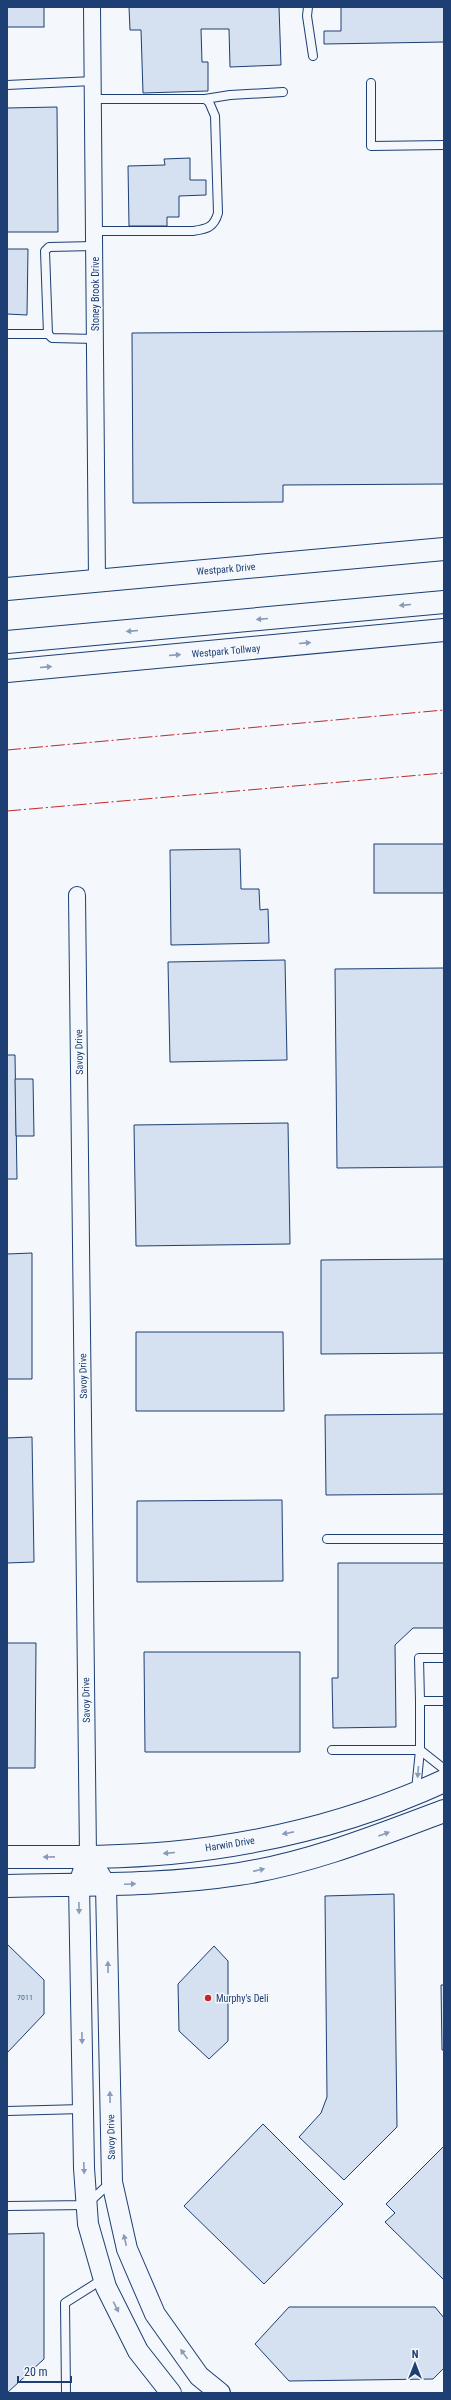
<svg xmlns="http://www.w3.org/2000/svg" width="451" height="2400" font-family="'Roboto Condensed',sans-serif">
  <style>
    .building { fill: #d5e0f0; stroke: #1d3f73 }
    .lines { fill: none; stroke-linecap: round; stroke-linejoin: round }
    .service-casing { stroke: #1d3f73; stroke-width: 10 }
    .minor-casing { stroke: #1d3f73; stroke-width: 18 }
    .tertiary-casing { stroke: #1d3f73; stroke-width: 22 }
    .secondary-casing { stroke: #1d3f73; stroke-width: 24 }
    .motorway-casing { stroke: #1d3f73; stroke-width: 24 }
    .service { stroke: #f4f7fb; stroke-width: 8 }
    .minor { stroke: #f4f7fb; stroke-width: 16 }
    .tertiary { stroke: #f4f7fb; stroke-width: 20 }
    .secondary { stroke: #f4f7fb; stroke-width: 22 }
    .motorway { stroke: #f4f7fb; stroke-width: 22 }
    .power { stroke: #c62828; stroke-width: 1; stroke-dasharray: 14 3 2 3; stroke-linecap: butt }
    .oneway { fill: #889bb7 }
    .poi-dot { fill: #c62828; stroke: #f4f7fb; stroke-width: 1.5 }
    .labels { text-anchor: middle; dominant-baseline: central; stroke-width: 3; stroke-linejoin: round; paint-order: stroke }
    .number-label { font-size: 8px; fill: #4b6792 }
    .street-label { font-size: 10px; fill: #1d3f73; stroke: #f4f7fb }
    .poi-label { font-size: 10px; fill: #1d3f73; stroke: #f4f7fb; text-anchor: start }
  </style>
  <rect width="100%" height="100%" fill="#f4f7fb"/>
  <g class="building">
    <rect x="7" y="7" width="37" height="20"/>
    <path d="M 129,7 L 279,7 L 281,65 L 230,67 L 229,29 L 201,29 L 202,62 L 208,62 L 208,91 L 143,93 L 141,30 L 130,30 Z"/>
    <path d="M 341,7 L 444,7 L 444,42 L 324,44 L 324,31 L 341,31 Z"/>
    <path d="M 57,107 L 58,232 L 7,232 L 7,108 Z"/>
    <path d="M 190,158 L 190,180 L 206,180 L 206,195 L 179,196 L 179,217 L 167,217 L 167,226 L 129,226 L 128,166 L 165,165 L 164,159 Z"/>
    <path d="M 7,249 L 28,249 L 27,315 L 7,314 Z"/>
    <path d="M 444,331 L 444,484 L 283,485 L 283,502 L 133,503 L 132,333 Z"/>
    <rect x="374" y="844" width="70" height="49"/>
    <path d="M 240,849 L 241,889 L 259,889 L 260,910 L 268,909 L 269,943 L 171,945 L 170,850 Z"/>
    <path d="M 285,960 L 287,1060 L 170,1062 L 168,962 Z"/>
    <path d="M 444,968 L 444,1167 L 337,1168 L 335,969 Z"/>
    <path d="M 7,1055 L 15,1055 L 17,1179 L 7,1179 Z"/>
    <path d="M 15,1079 L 33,1079 L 34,1136 L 16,1136 Z"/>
    <path d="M 288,1123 L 290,1244 L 136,1246 L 134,1125 Z"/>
    <path d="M 32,1253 L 32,1379 L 7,1379 L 7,1254 Z"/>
    <path d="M 444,1259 L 444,1353 L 321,1354 L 321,1260 Z"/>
    <path d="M 136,1332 L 283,1332 L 284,1411 L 136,1411 Z"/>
    <path d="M 444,1414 L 444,1494 L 326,1495 L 325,1415 Z"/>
    <path d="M 32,1437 L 34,1562 L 7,1563 L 7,1438 Z"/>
    <path d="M 282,1500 L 283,1581 L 137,1582 L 137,1501 Z"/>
    <path d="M 338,1563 L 444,1563 L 444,1628 L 413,1628 L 395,1645 L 396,1727 L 333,1728 L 332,1678 L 338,1678 Z"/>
    <path d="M 7,1643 L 36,1643 L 35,1768 L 7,1768 L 7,1784 Z"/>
    <path d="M 144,1652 L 300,1652 L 300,1752 L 145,1752 Z"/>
    <path d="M 394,1894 L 397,2127 L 344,2180 L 299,2137 L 321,2113 L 327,2097 L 325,1896 Z"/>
    <path d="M 7,1944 L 44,1980 L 44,2014 L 7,2053 Z"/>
    <path d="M 214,1946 L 228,1961 L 228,2041 L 209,2059 L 179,2031 L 178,1984 Z"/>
    <path d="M 441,1985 L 444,1985 L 444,2050 L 442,2050 Z"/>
    <path d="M 263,2124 L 343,2204 L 264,2284 L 184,2206 Z"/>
    <path d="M 444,2146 L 444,2280 L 385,2222 L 395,2213 L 386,2204 Z"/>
    <path d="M 44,2233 L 44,2359 L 7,2393 L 7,2234 Z"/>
    <path d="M 289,2307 L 435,2307 L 444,2318 L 444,2368 L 433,2379 L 289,2381 L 255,2344 Z"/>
  </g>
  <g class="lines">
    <defs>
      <g id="service">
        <path d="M 308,7 L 307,16 L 313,56"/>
        <path d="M 371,83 L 371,146 L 444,145"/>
        <path d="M 7,85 L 93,81"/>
        <path d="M 93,99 L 205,99 L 209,102 L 215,116 L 218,213 C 214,228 206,229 193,231 L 94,231"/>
        <path d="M 205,99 L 230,95 L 283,92"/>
        <path d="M 94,246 L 49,247 L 45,251 L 48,334 L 52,338 L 95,339"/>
        <path d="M 7,334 L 48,334"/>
        <path d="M 327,1539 L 444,1539"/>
        <path d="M 420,1701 L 419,1658 L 444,1658"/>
        <path d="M 332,1750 L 420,1750 L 444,1769"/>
        <path d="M 416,1790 L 420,1750 L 420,1701 L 444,1701"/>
        <path d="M 7,2111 L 82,2109"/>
        <path d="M 7,2206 L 86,2205 L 111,2182"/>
        <path d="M 66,2393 L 65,2303 L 103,2279"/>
      </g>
      <g id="minor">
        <path d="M 92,7 L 97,581"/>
        <path d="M 77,895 L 88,1856"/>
      </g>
      <g id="tertiary">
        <path d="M 88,1856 L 106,1885 L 112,2182 L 127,2249 L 155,2314 L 199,2376 L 220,2393"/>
        <path d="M 88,1856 L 79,1884 L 84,2168 L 88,2224 L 106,2287 L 138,2351 L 171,2393"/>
      </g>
      <g id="secondary">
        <path d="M 7,589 L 444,549"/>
        <path d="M 7,1857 C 61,1857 116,1858 170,1853 C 264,1844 359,1820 444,1781"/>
        <path d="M 7,1886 C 84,1884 162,1886 239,1874 C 310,1863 377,1836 444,1811"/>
      </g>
      <g id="motorway">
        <path d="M 7,642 L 444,602"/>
        <path d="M 7,671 L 444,630"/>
      </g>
    </defs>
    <use href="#service" class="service-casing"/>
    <use href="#minor" class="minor-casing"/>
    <use href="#tertiary" class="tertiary-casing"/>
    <use href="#secondary" class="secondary-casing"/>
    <use href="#motorway" class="motorway-casing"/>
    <use href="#service" class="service"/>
    <use href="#minor" class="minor"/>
    <use href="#tertiary" class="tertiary"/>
    <use href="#secondary" class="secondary"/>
    <use href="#motorway" class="motorway"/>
    <g class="power">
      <path d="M 7,750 L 444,710"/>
      <path d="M 7,811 L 444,773"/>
    </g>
  </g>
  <defs><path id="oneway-solid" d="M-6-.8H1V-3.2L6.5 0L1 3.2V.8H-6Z"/></defs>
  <g class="oneway">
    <use href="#oneway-solid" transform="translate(405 605) rotate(175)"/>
    <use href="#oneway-solid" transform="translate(262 619) rotate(175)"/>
    <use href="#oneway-solid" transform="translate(132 631) rotate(175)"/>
    <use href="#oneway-solid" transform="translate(305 643) rotate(-5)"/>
    <use href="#oneway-solid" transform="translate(175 655) rotate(-5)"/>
    <use href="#oneway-solid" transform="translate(46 667) rotate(-5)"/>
    <use href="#oneway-solid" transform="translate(418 1772) rotate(95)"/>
    <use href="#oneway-solid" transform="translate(288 1833) rotate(169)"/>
    <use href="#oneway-solid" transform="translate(384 1834) rotate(-20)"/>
    <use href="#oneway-solid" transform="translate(169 1853) rotate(175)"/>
    <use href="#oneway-solid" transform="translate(49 1857) rotate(179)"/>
    <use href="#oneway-solid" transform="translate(259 1870) rotate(-13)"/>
    <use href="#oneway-solid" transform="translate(130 1884) rotate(-2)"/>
    <use href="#oneway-solid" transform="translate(79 1908) rotate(89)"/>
    <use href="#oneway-solid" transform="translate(108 1967) rotate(-91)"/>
    <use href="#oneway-solid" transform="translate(82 2038) rotate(89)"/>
    <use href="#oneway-solid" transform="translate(110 2097) rotate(-91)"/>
    <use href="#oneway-solid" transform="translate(84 2168) rotate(88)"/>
    <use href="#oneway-solid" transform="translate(125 2240) rotate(-103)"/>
    <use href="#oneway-solid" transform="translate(116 2307) rotate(63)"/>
    <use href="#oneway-solid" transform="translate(184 2354) rotate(-126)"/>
  </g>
  <circle class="poi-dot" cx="208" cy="1998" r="4"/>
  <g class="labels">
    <g class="number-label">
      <text x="25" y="1997">7011</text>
    </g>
    <g class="street-label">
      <text transform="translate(95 294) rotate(-90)">Stoney Brook Drive</text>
      <text transform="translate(226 569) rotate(-5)">Westpark Drive</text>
      <text transform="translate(226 651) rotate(-5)">Westpark Tollway</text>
      <text transform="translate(79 1052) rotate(-91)">Savoy Drive</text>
      <text transform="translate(83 1376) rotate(-91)">Savoy Drive</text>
      <text transform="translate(86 1700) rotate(-91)">Savoy Drive</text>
      <text transform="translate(230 1844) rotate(-9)">Harwin Drive</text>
      <text transform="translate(111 2137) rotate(-91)">Savoy Drive</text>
    </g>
    <g class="poi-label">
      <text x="216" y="1998">Murphy's Deli</text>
    </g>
  </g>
  <rect width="451" height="2400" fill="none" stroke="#1d3f73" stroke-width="16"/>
  <g transform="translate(415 2364)" stroke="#f4f7fb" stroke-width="3" paint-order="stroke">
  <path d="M0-3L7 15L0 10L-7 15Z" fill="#1d3f73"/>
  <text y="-6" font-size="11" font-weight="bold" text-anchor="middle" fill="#1d3f73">N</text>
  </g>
  <path d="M18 2376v6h53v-6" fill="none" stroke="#1d3f73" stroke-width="2"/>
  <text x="24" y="2376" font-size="12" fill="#1d3f73" stroke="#f4f7fb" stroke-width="3" paint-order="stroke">20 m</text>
</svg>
